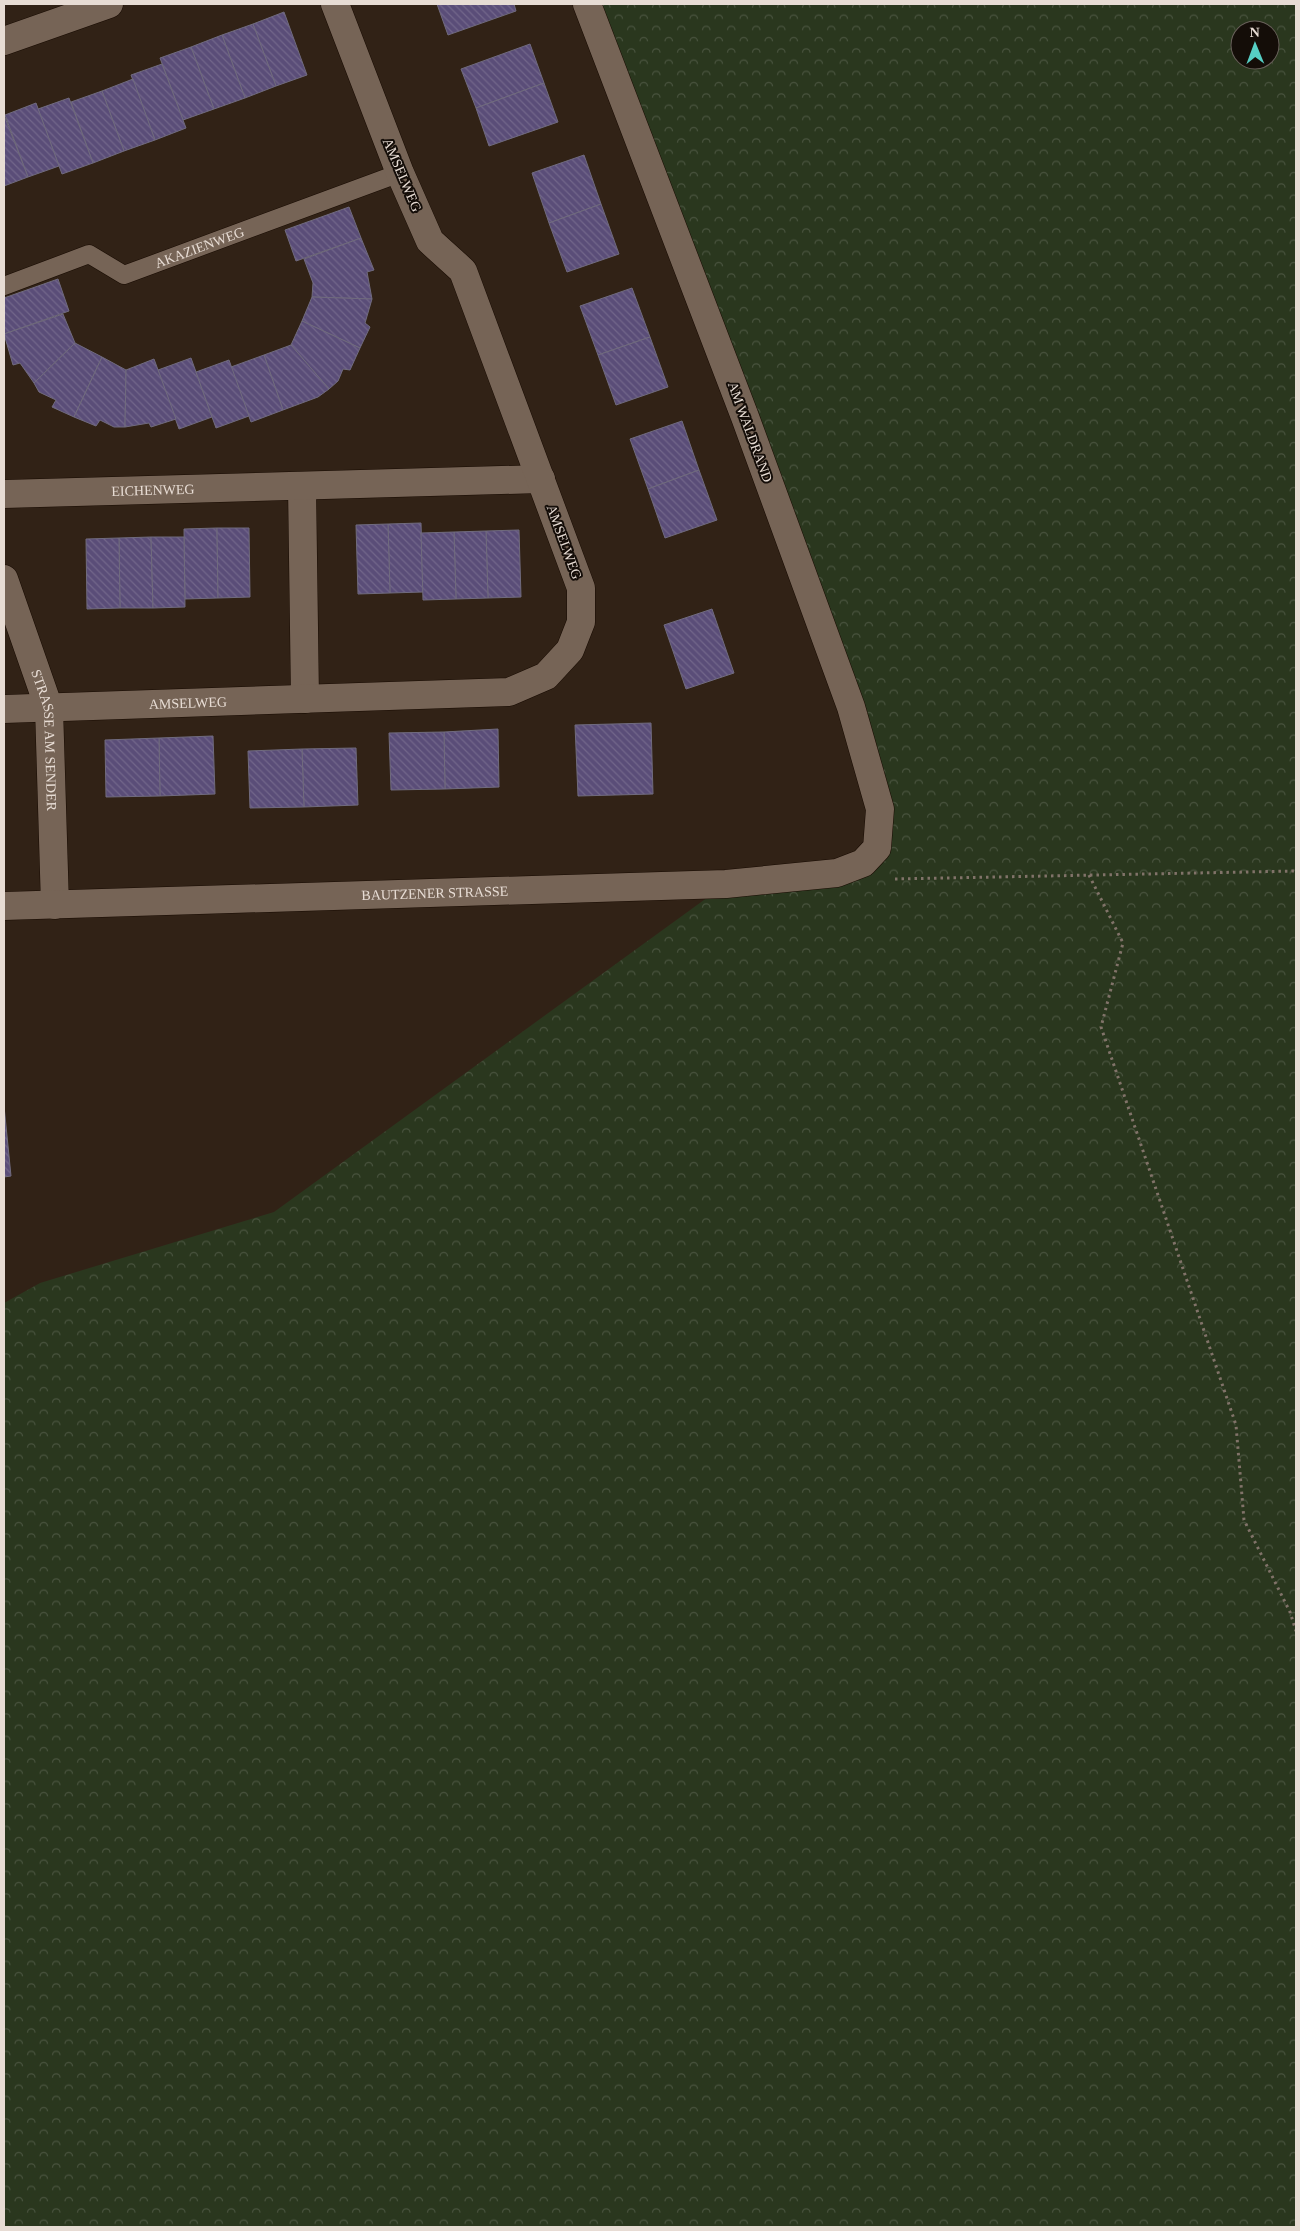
<svg xmlns="http://www.w3.org/2000/svg" width="1300" height="2231" font-family="'Times New Roman',serif">
  <style>
    .forest { fill: url(#forest-crowns); fill-rule: evenodd }
    .building { fill: url(#building-back-hatch); stroke: #706b7e }
    .lines { fill: none; stroke-linecap: round; stroke-linejoin: round }
    .lane-casing { stroke: #180b02; stroke-width: 19 }
    .street-casing { stroke: #180b02; stroke-width: 29 }
    .path { stroke: #817369; stroke-width: 3; stroke-dasharray: 2.5 4; stroke-linecap: butt }
    .lane { stroke: #766456; stroke-width: 18 }
    .street { stroke: #766456; stroke-width: 28 }
    .labels { text-anchor: middle; dominant-baseline: central; stroke-width: 4; stroke-linejoin: round; paint-order: stroke }
    .street-label { font-size: 14px; fill: #e7dcd4; stroke: #140d08 }
  </style>
  <defs>
    <pattern id="forest-crowns" width="20" height="18" patternUnits="userSpaceOnUse" patternTransform="scale(1.25)"><rect width="20" height="18" fill="#2a371e"/><path d="M2 6a3 3 0 1 1 6 0M12 15a3 3 0 1 1 6 0" fill="none" stroke="#49533e"/></pattern>
    <pattern id="building-back-hatch" width="6" height="6" patternUnits="userSpaceOnUse" patternTransform="scale(1.25)"><rect width="6" height="6" fill="#5a4d78"/><path d="M-1 5l2 2M0 0l6 6M5-1l2 2" fill="none" stroke="#72668a"/></pattern>
  </defs>
  <rect width="100%" height="100%" fill="#312216"/>
  <path class="forest" d="M 587,4 L 1296,4 L 1296,2227 L 4,2227 L 4,1303 L 40,1283 L 274,1212 L 726,884 L 863,863 L 880,809 ZM 1240,30 L 1270,30 L 1270,60 L 1240,60 Z"/>
  <g class="building">
    <path d="M 437,4 L 514,4 L 516,11 L 448,35 Z"/>
    <path d="M 284,12 L 307,75 L 276,86 L 253,24 Z"/>
    <path d="M 253,24 L 276,86 L 245,98 L 222,35 Z"/>
    <path d="M 222,35 L 245,98 L 214,109 L 191,47 Z"/>
    <path d="M 530,44 L 544,83 L 476,108 L 461,69 Z"/>
    <path d="M 191,47 L 214,109 L 183,120 L 160,58 Z"/>
    <path d="M 162,64 L 186,128 L 155,140 L 131,75 Z"/>
    <path d="M 133,79 L 155,140 L 124,151 L 102,91 Z"/>
    <path d="M 544,83 L 558,122 L 489,146 L 476,108 Z"/>
    <path d="M 102,91 L 124,151 L 93,163 L 71,102 Z"/>
    <path d="M 69,98 L 93,163 L 62,174 L 38,109 Z"/>
    <path d="M 36,103 L 59,166 L 28,177 L 5,115 Z"/>
    <path d="M 4,115 L 28,177 L 4,186 Z"/>
    <path d="M 584,155 L 601,204 L 549,223 L 532,173 Z"/>
    <path d="M 601,204 L 619,254 L 567,272 L 549,223 Z"/>
    <path d="M 349,207 L 361,238 L 296,261 L 285,230 Z"/>
    <path d="M 361,238 L 374,270 L 367,272 L 372,299 L 312,297 L 313,283 L 304,259 Z"/>
    <path d="M 58,279 L 69,311 L 4,334 L 4,298 Z"/>
    <path d="M 632,288 L 650,337 L 598,355 L 580,306 Z"/>
    <path d="M 312,297 L 372,299 L 365,323 L 370,327 L 360,348 L 302,321 Z"/>
    <path d="M 63,314 L 75,343 L 34,383 L 20,363 L 13,365 L 4,334 Z"/>
    <path d="M 302,321 L 360,348 L 350,370 L 343,369 L 338,381 L 329,389 L 291,345 Z"/>
    <path d="M 650,337 L 668,387 L 616,405 L 598,355 Z"/>
    <path d="M 75,343 L 102,357 L 74,417 L 52,407 L 56,400 L 39,392 L 34,383 Z"/>
    <path d="M 291,345 L 329,389 L 318,397 L 283,410 L 264,355 Z"/>
    <path d="M 264,355 L 283,410 L 251,422 L 231,367 Z"/>
    <path d="M 102,357 L 126,370 L 125,427 L 114,427 L 100,420 L 96,426 L 74,417 Z"/>
    <path d="M 191,358 L 212,417 L 179,429 L 158,370 Z"/>
    <path d="M 154,359 L 176,419 L 151,427 L 149,423 L 125,427 L 126,370 Z"/>
    <path d="M 229,360 L 249,416 L 216,428 L 196,372 Z"/>
    <path d="M 682,421 L 699,470 L 648,489 L 630,439 Z"/>
    <path d="M 699,470 L 717,520 L 665,538 L 648,489 Z"/>
    <path d="M 421,523 L 423,592 L 390,593 L 388,524 Z"/>
    <path d="M 388,524 L 390,593 L 358,594 L 356,525 Z"/>
    <path d="M 217,528 L 218,598 L 185,599 L 184,529 Z"/>
    <path d="M 217,528 L 249,528 L 250,597 L 218,598 Z"/>
    <path d="M 519,530 L 521,597 L 488,598 L 486,531 Z"/>
    <path d="M 486,531 L 488,598 L 456,599 L 454,532 Z"/>
    <path d="M 454,532 L 456,599 L 423,600 L 421,533 Z"/>
    <path d="M 151,537 L 153,608 L 120,608 L 119,538 Z"/>
    <path d="M 151,537 L 184,537 L 185,607 L 153,608 Z"/>
    <path d="M 119,538 L 120,608 L 87,609 L 86,539 Z"/>
    <path d="M 712,609 L 734,673 L 686,689 L 664,625 Z"/>
    <path d="M 651,723 L 653,794 L 578,796 L 575,725 Z"/>
    <path d="M 498,729 L 499,787 L 445,789 L 444,732 Z"/>
    <path d="M 444,732 L 445,789 L 391,790 L 389,733 Z"/>
    <path d="M 213,736 L 215,794 L 160,796 L 159,738 Z"/>
    <path d="M 159,738 L 160,796 L 106,797 L 105,740 Z"/>
    <path d="M 356,748 L 358,805 L 304,807 L 302,749 Z"/>
    <path d="M 302,749 L 304,807 L 250,808 L 248,751 Z"/>
    <path d="M 4,1106 L 11,1176 L 4,1177 Z"/>
  </g>
  <g class="lines">
    <defs>
      <g id="lane">
        <path id="s1" d="M 4,286 L 89,254 L 124,275 L 400,173"/>
      </g>
      <g id="street">
        <path d="M 4,41 L 109,4"/>
        <path d="M 302,486 L 305,699"/>
        <path id="s2" d="M 4,494 L 541,479"/>
        <path id="s3" d="M 4,579 L 49,708 L 55,905"/>
        <path id="s4" d="M 4,709 L 509,692 L 546,676 L 570,650 L 581,622 L 581,588 L 463,271 L 430,241 L 400,173 L 335,4"/>
        <path id="s5" d="M 4,906 L 726,884 L 837,873 L 863,863 L 877,848 L 880,809 L 851,707 L 745,417 L 587,4"/>
      </g>
    </defs>
    <use href="#lane" class="lane-casing"/>
    <use href="#street" class="street-casing"/>
    <g class="path">
      <path d="M 1089,875 L 1123,943 L 1101,1027 L 1236,1425 L 1244,1520 L 1290,1612 L 1296,1631"/>
      <path d="M 895,879 L 1296,871"/>
    </g>
    <use href="#lane" class="lane"/>
    <use href="#street" class="street"/>
  </g>
  <g class="labels">
    <g class="street-label">
      <text transform="translate(402 175) rotate(67)">AMSELWEG</text>
      <text stroke="none"><textPath href="#s1" startOffset="212">AKAZIENWEG</textPath></text>
      <text transform="translate(750 432) rotate(70)">AM WALDRAND</text>
      <text stroke="none"><textPath href="#s2" startOffset="149">EICHENWEG</textPath></text>
      <text transform="translate(564 542) rotate(70)">AMSELWEG</text>
      <text stroke="none"><textPath href="#s4" startOffset="184">AMSELWEG</textPath></text>
      <text stroke="none"><textPath href="#s3" startOffset="168">STRASSE AM SENDER</textPath></text>
      <text stroke="none"><textPath href="#s5" startOffset="431">BAUTZENER STRASSE</textPath></text>
    </g>
  </g>
  <rect width="1300" height="2231" fill="none" stroke="#e7dcd4" stroke-width="10"/>
  <g transform="translate(1255 45) rotate(359)"><circle r="24" fill="#140d08" stroke="#68605a"/>
  <path d="M0-4L9 19L0 12L-9 19Z" fill="#56cec4"/>
  <text y="-8" font-size="14" font-weight="bold" text-anchor="middle" fill="#e7dcd4">N</text>
  </g>
</svg>
